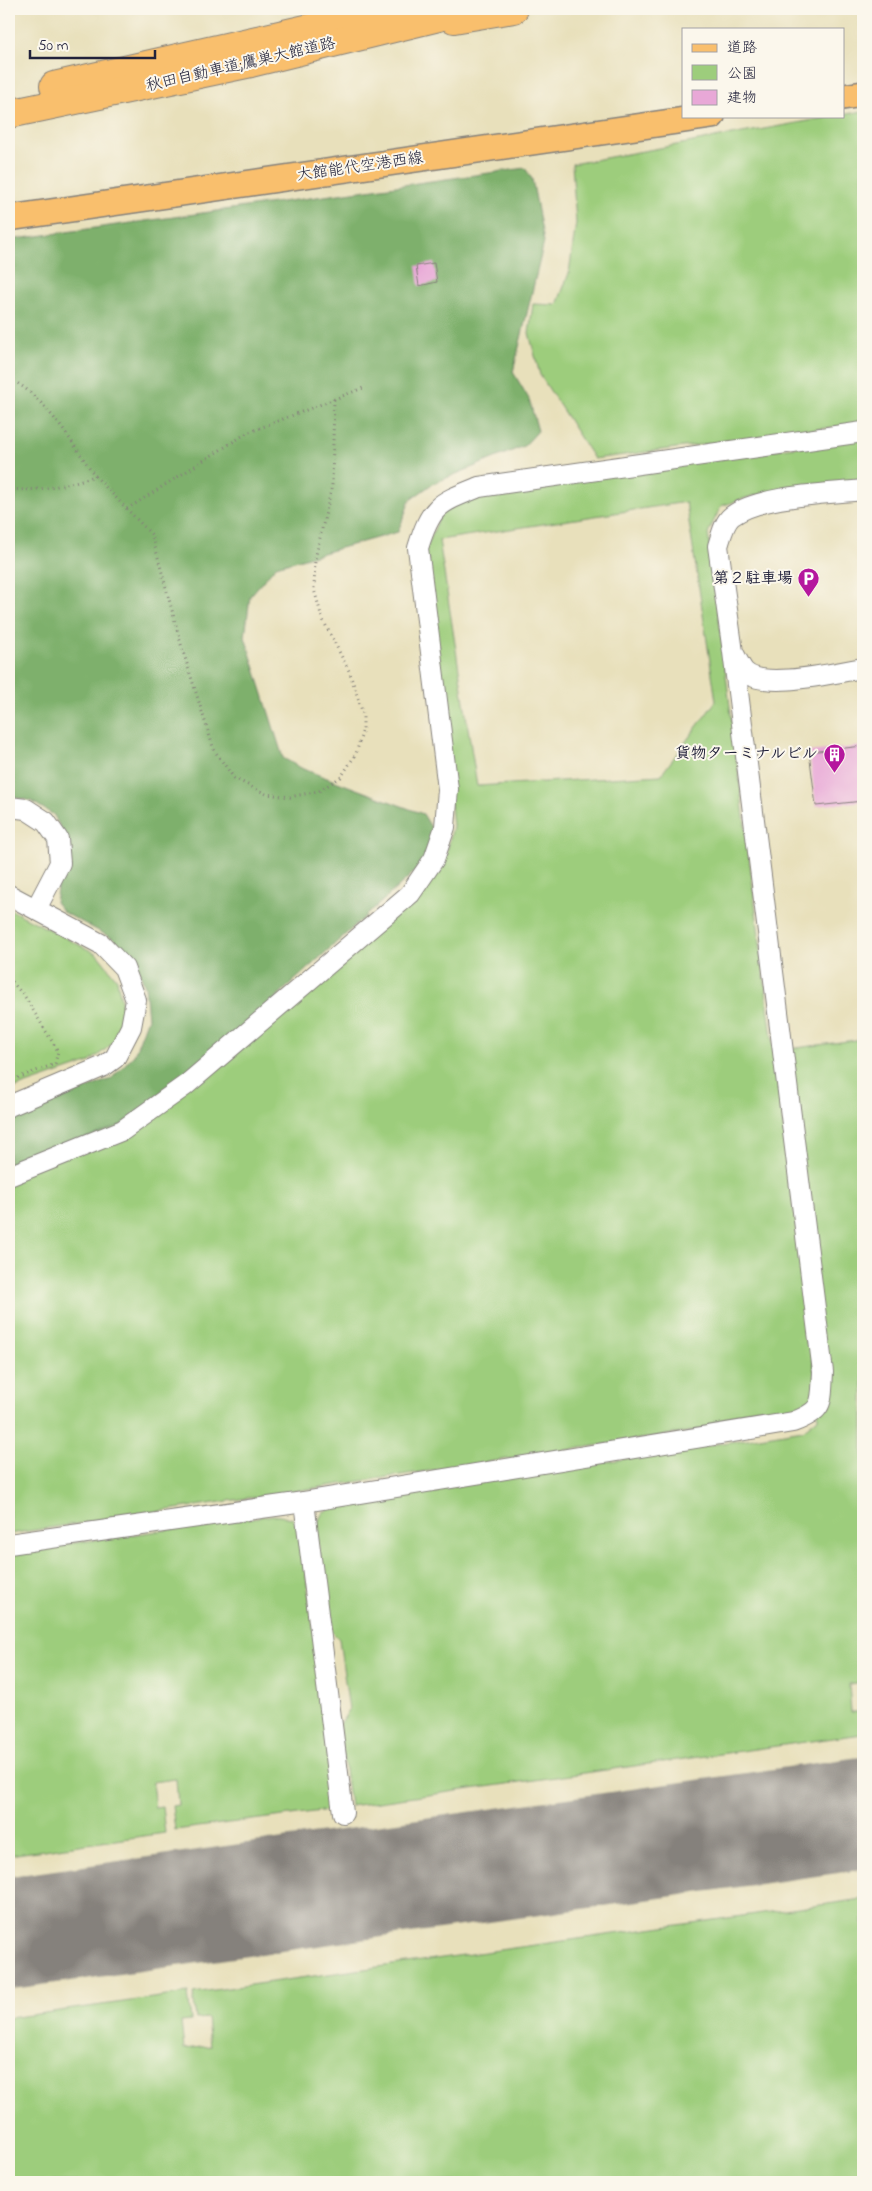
<svg xmlns="http://www.w3.org/2000/svg" width="872" height="2191" font-family="'Indie Flower','Klee One',sans-serif">
  <style>
    .green { fill: #9dcd7c; stroke: #60785c; fill-rule: evenodd }
    .forest { fill: #7eb06c; stroke: #506954 }
    .lines { fill: none; stroke-linecap: round; stroke-linejoin: round }
    .runway { stroke: #85817b; stroke-width: 112 }
    .building { fill: #e8a8d7 }
    .minor-casing { stroke: #85817b; stroke-width: 22 }
    .major-casing { stroke: #85817b; stroke-width: 28 }
    .highway-casing { stroke: #85817b; stroke-width: 30 }
    .path { stroke: #85817b; stroke-width: 3; stroke-dasharray: 1 4; stroke-linecap: butt }
    .minor { stroke: #fff; stroke-width: 20 }
    .major { stroke: #f9bf6d; stroke-width: 25 }
    .highway { stroke: #f9bf6d; stroke-width: 28 }
    .labels { text-anchor: middle; dominant-baseline: central; stroke-width: 4; stroke-linejoin: round; paint-order: stroke }
    .street-label { font-size: 16px; fill: #22223b; stroke: #fbf7ec }
    .poi-label { font-size: 16px; font-weight: bold; fill: #22223b; stroke: #fbf7ec; text-anchor: end }
  </style>
  <rect width="100%" height="100%" fill="#fbf7ec"/>
  <filter id="ink" filterUnits="userSpaceOnUse"><feTurbulence type="fractalNoise" baseFrequency=".02" numOctaves="2"/><feDisplacementMap in="SourceGraphic" scale="10" xChannelSelector="R" yChannelSelector="G"/><feConvolveMatrix kernelMatrix="1 2 1 2 8 2 1 2 1" color-interpolation-filters="sRGB"/></filter>
  <filter id="wash" filterUnits="userSpaceOnUse"><feTurbulence type="fractalNoise" baseFrequency=".0096" numOctaves="4" result="noise"/><feDisplacementMap in="SourceGraphic" scale="20" xChannelSelector="R" yChannelSelector="G"/><feGaussianBlur stdDeviation="1.12" result="paint"/><feColorMatrix in="noise" values="0 0 0 0 0 0 0 0 0 0 0 0 0 0 0 0 0 1.4 0 .05"/><feComposite in="paint" operator="in"/></filter>
  <g filter="url(#wash)">
    <rect width="100%" height="100%" fill="#e8e0bb"/>
    <g class="green">
      <path d="M 863,111 L 863,423 L 594,459 L 540,375 L 529,333 L 533,304 L 557,305 L 569,273 L 576,223 L 572,164 Z"/>
      <path d="M 863,437 L 863,479 L 752,496 L 721,506 L 708,533 L 817,1392 L 800,1415 L 9,1534 L 9,1183 L 407,908 L 446,856 L 453,826 L 425,552 L 442,510 L 482,492 ZM 686,502 L 716,701 L 661,775 L 477,786 L 439,540 Z"/>
      <path d="M 9,909 L 97,954 L 117,979 L 122,1006 L 119,1038 L 90,1062 L 9,1090 Z"/>
      <path d="M 863,1039 L 863,1682 L 849,1684 L 851,1712 L 860,1712 L 862,1734 L 350,1806 L 339,1726 L 349,1710 L 339,1639 L 330,1630 L 316,1526 L 323,1512 L 339,1505 L 803,1430 L 818,1418 L 789,1049 Z"/>
      <path d="M 273,1515 L 292,1518 L 300,1530 L 337,1809 L 175,1830 L 172,1806 L 178,1805 L 176,1779 L 152,1782 L 155,1808 L 162,1807 L 165,1833 L 9,1855 L 9,1552 Z"/>
      <path d="M 863,1899 L 863,2182 L 9,2182 L 9,2018 L 188,1993 L 191,2021 L 181,2022 L 184,2049 L 210,2046 L 207,2018 L 196,2019 L 193,1993 Z"/>
    </g>
    <path class="forest" d="M 525,168 L 532,179 L 544,242 L 513,372 L 529,399 L 538,431 L 524,446 L 432,484 L 410,500 L 398,532 L 276,566 L 250,596 L 245,637 L 283,758 L 303,769 L 423,814 L 435,834 L 421,866 L 222,1046 L 121,1125 L 9,1167 L 9,1119 L 111,1079 L 134,1055 L 148,1018 L 145,986 L 133,956 L 112,938 L 63,912 L 55,902 L 65,838 L 54,815 L 31,801 L 9,796 L 9,240 Z"/>
    <g class="lines">
      <path class="runway" d="M 9,1933 L 863,1813"/>
    </g>
    <g id="blocks">
      <g class="building">
        <path d="M 434,263 L 437,282 L 419,286 L 416,266 Z"/>
        <path d="M 863,746 L 863,801 L 816,806 L 809,752 Z"/>
      </g>
    </g>
  </g>
  <g filter="url(#ink)">
    <use href="#blocks" fill-opacity="0" stroke="#85817b" stroke-width="1"/>
    <g class="lines">
      <defs>
        <g id="minor">
          <path d="M 734,654 C 737,659 740,666 744,671 C 762,691 838,672 863,668"/>
          <path d="M 9,807 L 26,809 L 46,822 L 58,839 L 60,863 L 36,909"/>
          <path d="M 9,895 L 101,944 L 124,968 L 136,1000 L 131,1027 L 115,1058 L 104,1066 L 9,1106"/>
          <path d="M 9,1176 L 123,1130 L 186,1085 L 410,894 L 434,859 L 445,827 L 448,789 L 418,548 C 431,505 439,503 479,487 L 863,432"/>
          <path d="M 304,1502 L 343,1813"/>
          <path d="M 9,1544 L 304,1502 L 793,1422 C 825,1410 821,1403 823,1372 L 733,652 L 718,546 C 721,537 724,522 732,516 C 759,495 829,494 863,490"/>
        </g>
        <g id="major">
          <path d="M 843,97 L 863,94"/>
          <path d="M 9,218 L 712,116"/>
        </g>
        <g id="highway">
          <path d="M 454,19 L 514,9"/>
          <path d="M 54,86 L 394,9"/>
          <path d="M 9,114 L 251,63 L 472,9"/>
        </g>
      </defs>
      <use href="#minor" class="minor-casing"/>
      <use href="#major" class="major-casing"/>
      <use href="#highway" class="highway-casing"/>
      <g class="path">
        <path d="M 9,379 C 41,391 76,448 95,476 C 66,485 39,492 9,489"/>
        <path d="M 95,476 L 152,535 L 182,648 L 214,750 L 234,778 L 266,794 L 290,797 L 319,791 L 341,777 L 356,754 L 363,729 L 363,714 L 350,673 L 322,618 L 314,589 L 315,559 L 332,486 L 334,399"/>
        <path d="M 127,509 L 247,433 L 363,388"/>
        <path d="M 9,978 L 25,997 L 58,1051 L 55,1064 L 9,1081"/>
      </g>
      <use href="#minor" class="minor"/>
      <use href="#major" class="major"/>
      <use href="#highway" class="highway"/>
    </g>
  </g>
  <defs>
    <symbol id="parking-pin" viewBox="-11 -11 22 30"><path d="M0 17L-7.5 6A9.5 9.5 0 1 1 7.5 6Z" fill="#b5179e" stroke="#fbf7ec"/><path d="M-3.5-5.5H1a3.5 3.5 0 0 1 0 7H-1V5.5H-3.5ZM-1-3.4V-.6H.8a1.4 1.4 0 0 0 0-2.8Z" fill="#fff"/></symbol>
    <symbol id="building-pin" viewBox="-11 -11 22 30"><path d="M0 17L-7.5 6A9.5 9.5 0 1 1 7.5 6Z" fill="#b5179e" stroke="#fbf7ec"/><path d="M-4-6H4V6H1V3H-1V6H-4ZM-2.5-4.3h1.7v1.8h-1.7ZM.8-4.3h1.7v1.8H.8ZM-2.5-1h1.7V.8h-1.7ZM.8-1h1.7V.8H.8Z" fill="#fff"/></symbol>
  </defs>
  <g fill-rule="evenodd">
    <use href="#parking-pin" x="796" y="566" width="25" height="34"/>
    <use href="#building-pin" x="822" y="742" width="25" height="34"/>
  </g>
  <g class="labels">
    <g class="street-label">
      <text transform="translate(241 65) rotate(-13)">秋田自動車道;鷹巣大館道路</text>
      <text transform="translate(360 167) rotate(-8)">大館能代空港西線</text>
    </g>
    <g class="poi-label">
      <text x="793" y="579">第２駐車場</text>
      <text x="818" y="754">貨物ターミナルビル</text>
    </g>
  </g>
  <rect width="872" height="2191" fill="none" stroke="#fbf7ec" stroke-width="30"/>
  <rect x="682" y="28" width="162" height="90" fill="#fbf7ec" stroke="#a4a2a5"/>
  <rect x="692" y="44" width="25" height="8" fill="#f9bf6d" stroke="#a4a2a5"/>
  <text x="727" y="52" font-size="15" fill="#22223b">道路</text>
  <rect x="692" y="65" width="25" height="15" fill="#9dcd7c" stroke="#a4a2a5"/>
  <text x="727" y="78" font-size="15" fill="#22223b">公園</text>
  <rect x="692" y="90" width="25" height="15" fill="#e8a8d7" stroke="#a4a2a5"/>
  <text x="727" y="102" font-size="15" fill="#22223b">建物</text>
  <path d="M30 50v8h125v-8" fill="none" stroke="#22223b" stroke-width="2.5"/>
  <text x="38" y="50" font-size="15" fill="#22223b" stroke="#fbf7ec" stroke-width="4" paint-order="stroke">50 m</text>
</svg>
